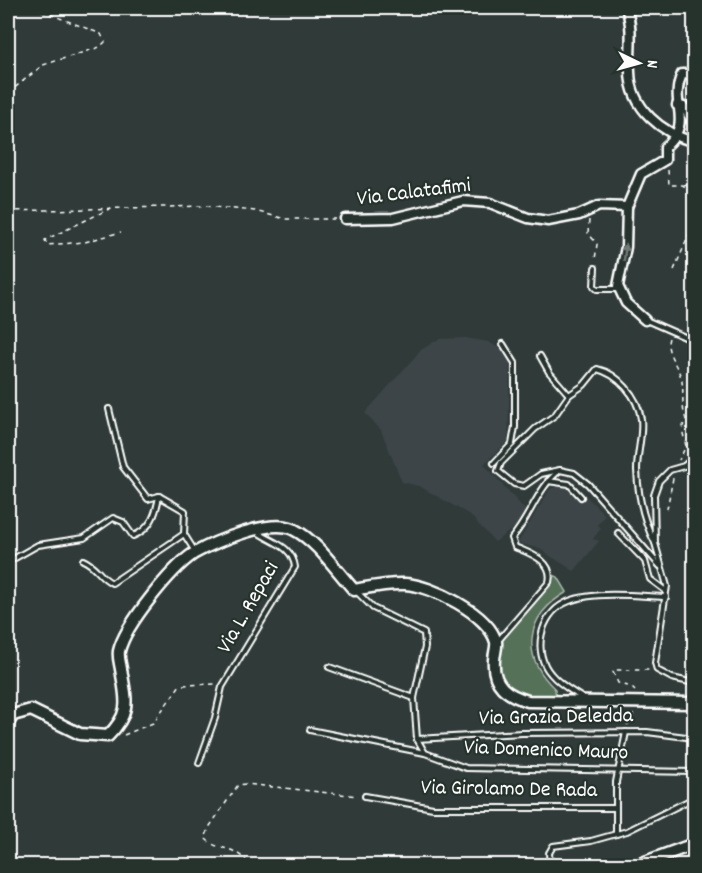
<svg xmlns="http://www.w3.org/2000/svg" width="702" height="873" font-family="Dekko,sans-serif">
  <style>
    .built { fill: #3c4548 }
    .green { fill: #547159; stroke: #aab8ac; stroke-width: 1.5 }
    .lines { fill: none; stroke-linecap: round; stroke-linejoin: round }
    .service-casing { stroke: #fff; stroke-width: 8 }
    .minor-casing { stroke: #fff; stroke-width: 13 }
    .tertiary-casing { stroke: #fff; stroke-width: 15 }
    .secondary-casing { stroke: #fff; stroke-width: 15 }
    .path { stroke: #fff; stroke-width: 1.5; stroke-dasharray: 4.5 4.5; stroke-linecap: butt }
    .service { stroke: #26332d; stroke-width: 4 }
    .minor { stroke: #26332d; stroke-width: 8 }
    .tertiary { stroke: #26332d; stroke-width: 10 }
    .secondary { stroke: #26332d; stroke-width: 10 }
    .oneway { fill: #727a76 }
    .labels { text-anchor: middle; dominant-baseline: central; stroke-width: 4.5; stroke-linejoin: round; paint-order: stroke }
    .street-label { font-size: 22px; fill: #fff; stroke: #26332d }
  </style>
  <rect width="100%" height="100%" fill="#303b39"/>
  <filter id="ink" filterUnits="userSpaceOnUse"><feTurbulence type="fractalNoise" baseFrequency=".0167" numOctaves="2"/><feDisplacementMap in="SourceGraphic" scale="12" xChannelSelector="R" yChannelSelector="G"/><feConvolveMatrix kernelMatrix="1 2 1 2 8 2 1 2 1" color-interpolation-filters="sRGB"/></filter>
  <g filter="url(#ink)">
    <g class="built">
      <path d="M 465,338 L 488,342 L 501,349 L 510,361 L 508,441 L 484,464 L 526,511 L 516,526 L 495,542 L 470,515 L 419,486 L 402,482 L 381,430 L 365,413 L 421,350 L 439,339 Z"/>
      <path d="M 558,486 L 565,487 L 578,499 L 584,494 L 605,515 L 597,525 L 601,528 L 593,539 L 599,541 L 574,571 L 538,548 L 518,543 L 550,489 Z"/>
    </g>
    <path class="green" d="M 551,574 L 558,577 L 567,592 C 525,616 520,656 555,689 L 556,701 L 528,701 L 496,681 L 496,642 L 543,591 Z"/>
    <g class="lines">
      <defs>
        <g id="service">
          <path d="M 595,268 L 594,286 L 597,289 L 618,289"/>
          <path d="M 646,320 L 694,341"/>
          <path d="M 540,356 L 549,372 L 569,395"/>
          <path d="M 109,409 L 123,467 L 148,499 L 159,496 L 185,511 L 184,534 L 194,550"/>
          <path d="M 694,457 L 684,466 L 670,470 L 659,481 L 654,495 L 655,543 L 667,586 L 655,663 L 657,670 L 672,678 L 694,683"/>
          <path d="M 494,463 L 512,444 L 515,427 L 515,363 L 503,344"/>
          <path d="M 560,470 L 541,474 L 524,486 L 514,484 L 498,471 L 501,463 L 535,429 L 555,415 L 569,395 L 584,385 L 597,369 C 618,374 638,396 641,419 C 643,435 637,453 637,470 C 638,495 644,522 655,543"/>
          <path d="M 548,481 L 569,484 L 581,497"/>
          <path d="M 618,533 L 645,561 L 650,579 L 666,591"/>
          <path d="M 83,560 C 97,566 99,577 112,583 L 184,534"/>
          <path d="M 8,562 L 38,545 L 84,538 L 113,518 L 123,522 L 133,536 C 151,529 156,514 159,496"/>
          <path d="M 356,591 L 373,608 L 424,633 L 425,647 L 414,698 L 417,739 L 425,753 L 466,768 L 694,772"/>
          <path d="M 497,642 L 549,582 C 554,561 531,554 515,547 L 512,538 C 531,516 537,488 560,470 L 574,473 L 588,484 L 660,566"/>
          <path d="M 329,667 L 414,698"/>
          <path d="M 584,699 C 572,691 560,685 551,674 C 532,653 540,615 565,603 C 589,590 639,596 666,597"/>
          <path d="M 310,730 L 425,753"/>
          <path d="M 417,739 L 522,733 L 647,732 L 694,738"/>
          <path d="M 199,763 L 215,718 L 222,687 L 295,567 C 292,545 272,543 256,531"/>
          <path d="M 365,796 L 433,808 L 616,808"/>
          <path d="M 616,834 L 616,782 L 626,732"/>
          <path d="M 550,866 L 549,853 L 553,846 L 591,841 L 627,831 L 694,798"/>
        </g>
        <g id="minor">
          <path d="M 626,8 C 634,29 629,51 630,72 C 631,109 662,133 694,142"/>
          <path d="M 677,105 L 684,107 L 694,124"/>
          <path d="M 345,219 L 393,218 L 463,201 L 490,203 L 528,218 L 548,221 L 579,215 L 599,206 L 627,207"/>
          <path d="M 645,320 L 626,303 L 618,286 L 626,247 L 627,207 L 641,174 L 665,160 L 665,147 C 695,121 668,105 682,74 L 694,74"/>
        </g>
        <path id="tertiary" d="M 8,723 L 13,715 L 31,710 L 80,734 L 108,736 C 132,712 126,700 121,669 C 120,663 118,657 119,651 C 125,625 171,569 193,554 C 214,542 271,518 293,529 C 317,541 336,570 354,590 C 371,587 388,583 405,584 C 431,585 489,614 496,642 C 497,647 494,655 494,660 C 492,685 507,695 528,701 L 694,703"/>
        <path id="secondary" d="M 634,866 L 694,844"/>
      </defs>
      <use href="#service" class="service-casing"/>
      <use href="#minor" class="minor-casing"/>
      <use href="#tertiary" class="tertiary-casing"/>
      <use href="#secondary" class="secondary-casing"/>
      <g class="path">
        <path d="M 8,93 L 43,65 L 100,47 L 105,42 L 101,34 L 34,8"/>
        <path d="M 668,170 L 669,185 L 683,185 L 694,198"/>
        <path d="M 684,185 L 694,182"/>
        <path d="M 111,208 L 45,240 L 47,245 L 85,242 L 121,232"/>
        <path d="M 8,211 L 205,206 L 255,211 L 285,219 L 335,219"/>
        <path d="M 589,220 L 588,233 L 597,244 L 595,260"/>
        <path d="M 674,270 L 694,223"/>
        <path d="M 669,338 C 664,353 680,367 682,382 C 684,393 681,408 686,419 L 682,429 L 686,446 L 679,460"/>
        <path d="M 667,509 L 673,478"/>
        <path d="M 635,691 L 631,687 L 618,683 L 613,672 L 615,670 L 651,670"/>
        <path d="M 627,725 L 633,719 L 633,714"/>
        <path d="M 124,735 L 153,723 L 180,685 L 216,684"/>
        <path d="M 248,863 C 230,842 219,853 205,838 L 210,826 L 238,785 L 246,784 L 358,796"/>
      </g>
      <use href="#service" class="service"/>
      <use href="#minor" class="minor"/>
      <use href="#tertiary" class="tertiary"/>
      <use href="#secondary" class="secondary"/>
    </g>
    <defs><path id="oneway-solid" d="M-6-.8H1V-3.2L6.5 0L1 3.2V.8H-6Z" transform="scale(1.5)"/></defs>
    <use class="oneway" href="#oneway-solid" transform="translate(625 252) rotate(-83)"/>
  </g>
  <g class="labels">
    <g class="street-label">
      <text transform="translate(414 193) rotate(-7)">Via Calatafimi</text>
      <text transform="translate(249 608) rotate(-60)">Via L. Repaci</text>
      <text transform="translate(556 718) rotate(-1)">Via Grazia Deledda</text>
      <text transform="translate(546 751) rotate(2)">Via Domenico Mauro</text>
      <text transform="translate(509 790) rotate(1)">Via Girolamo De Rada</text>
    </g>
  </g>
  <rect width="702" height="873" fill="none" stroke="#26332d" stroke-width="30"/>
  <rect x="15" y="15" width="672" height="843" fill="none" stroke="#fff" stroke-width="2" filter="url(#ink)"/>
  <g transform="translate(639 63) rotate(95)" stroke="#26332d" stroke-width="4.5" paint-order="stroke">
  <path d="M0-4.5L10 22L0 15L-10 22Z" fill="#ffffff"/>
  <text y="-9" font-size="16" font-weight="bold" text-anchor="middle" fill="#ffffff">N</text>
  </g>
</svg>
